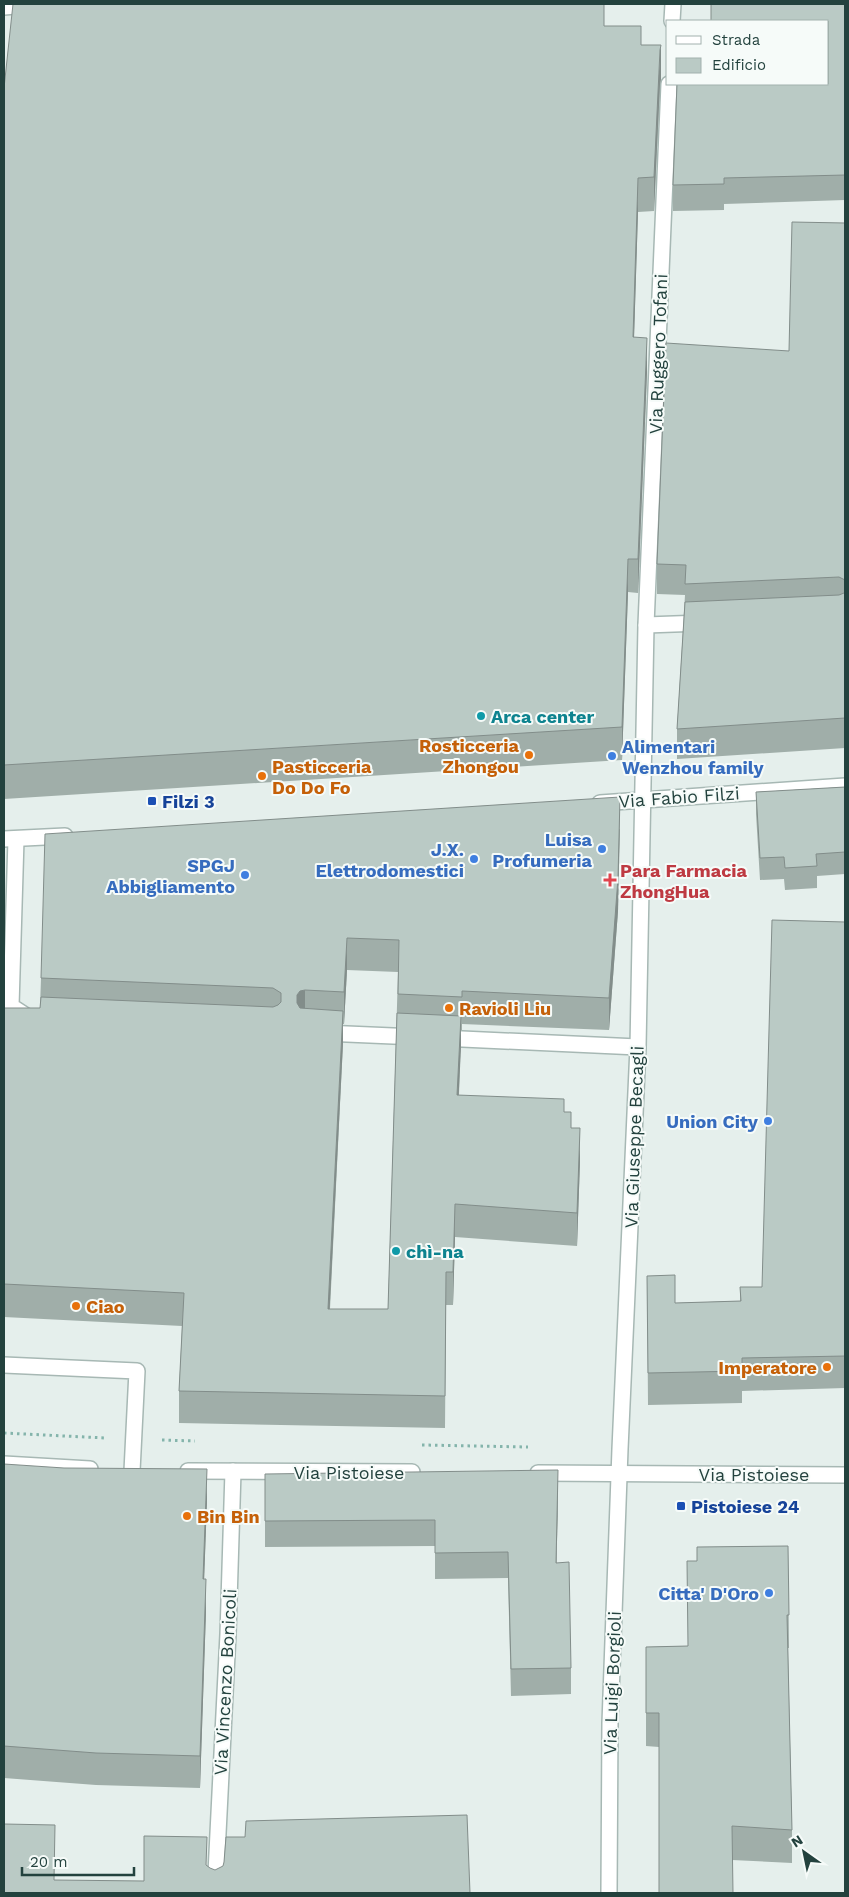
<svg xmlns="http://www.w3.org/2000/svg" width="849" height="1897" font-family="'Work Sans',sans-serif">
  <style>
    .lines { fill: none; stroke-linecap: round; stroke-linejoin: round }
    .minor-casing { stroke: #a7b8b4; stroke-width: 18 }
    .path { stroke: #84b4ab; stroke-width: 3; stroke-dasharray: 2.5 4; stroke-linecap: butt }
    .minor { stroke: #fff; stroke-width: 15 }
    .wall { fill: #a0aea9; fill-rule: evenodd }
    .shaded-wall { fill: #828d8a }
    .building { fill: #bacac5; stroke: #828d8a }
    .culture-dot { fill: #0f9aa8; stroke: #f6fbf9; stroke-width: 2 }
    .food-dot { fill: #e8710a; stroke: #f6fbf9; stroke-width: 2 }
    .shop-dot { fill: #3f7fe0; stroke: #f6fbf9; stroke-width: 2 }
    .transit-dot { fill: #1a4fb4; stroke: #f6fbf9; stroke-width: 2 }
    .health-dot { fill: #e0444e; stroke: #f6fbf9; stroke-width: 2 }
    .labels { text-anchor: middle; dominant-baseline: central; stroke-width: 4; stroke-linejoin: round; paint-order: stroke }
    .street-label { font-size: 18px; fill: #23423e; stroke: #f6fbf9 }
    .culture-label { font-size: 18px; font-weight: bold; fill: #0d838f; stroke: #f6fbf9; text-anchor: start }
    .food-label { font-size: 18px; font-weight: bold; fill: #c56008; stroke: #f6fbf9; text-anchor: start }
    .shop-label { font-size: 18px; font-weight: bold; fill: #366cbe; stroke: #f6fbf9; text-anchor: end }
    .transit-label { font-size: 18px; font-weight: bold; fill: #164399; stroke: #f6fbf9; text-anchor: start }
    .health-label { font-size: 18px; font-weight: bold; fill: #be3a42; stroke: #f6fbf9; text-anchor: start }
  </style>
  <rect width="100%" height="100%" fill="#e5efec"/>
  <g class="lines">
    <defs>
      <g id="minor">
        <path d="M 4,7 L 40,4"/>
        <path d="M 672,21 L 673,4"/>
        <path d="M 646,625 L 702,623"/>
        <path d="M 600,803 L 845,786"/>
        <path d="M 4,839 L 65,836"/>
        <path d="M 16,839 L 11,1006 L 31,1019"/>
        <path d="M 324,1033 L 416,1037"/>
        <path d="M 441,1038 L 638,1047"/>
        <path d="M 4,1365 L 137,1371 L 132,1471"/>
        <path d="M 4,1464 L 90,1469"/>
        <path d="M 188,1471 L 412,1472"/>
        <path d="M 538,1473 L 845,1475"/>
        <path d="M 215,1893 L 228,1634 L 233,1471"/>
        <path d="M 609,1893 L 610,1723 L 620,1449 L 638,1047 L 646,625 L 669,84"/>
      </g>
    </defs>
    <use href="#minor" class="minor-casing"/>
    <g class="path">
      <path d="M 4,1433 L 105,1438"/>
      <path d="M 162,1440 L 195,1441"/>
      <path d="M 422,1445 L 528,1447"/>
    </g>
    <use href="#minor" class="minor"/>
  </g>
  <g class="wall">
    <path d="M 845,4 L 845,200 L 724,204 L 724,210 L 673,211 L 673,185 Z"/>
    <path d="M 604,26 L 641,45 L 661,79 L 660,84 L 654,211 L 638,212 L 634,337 L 647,372 L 638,593 L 628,592 L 622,760 L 4,799 L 4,88 Z"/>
    <path d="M 845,223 L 845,748 L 677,759 L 677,729 L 685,595 L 657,594 L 657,564 L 789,351 Z"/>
    <path d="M 845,787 L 845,874 L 817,876 L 817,888 L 785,890 L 784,879 L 760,880 L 756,814 L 756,792 Z"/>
    <path d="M 620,829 L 618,911 L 609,1030 L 462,1024 L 462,1030 L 461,1030 L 459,1095 L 564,1112 L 571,1128 L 580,1161 L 577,1246 L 455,1237 L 453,1305 L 446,1305 L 445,1428 L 179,1423 L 179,1391 L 182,1326 L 4,1317 L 4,1008 L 40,1008 L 41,978 ZM 347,970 L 398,972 L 388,1309 L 330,1309 L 343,1043 L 343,1024 L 344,1024 Z"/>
    <path d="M 845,922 L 845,1388 L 742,1391 L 742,1403 L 648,1405 L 647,1276 L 675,1303 L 740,1301 L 740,1287 L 762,1287 Z"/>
    <path d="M 4,1464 L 207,1501 L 204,1579 L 206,1611 L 200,1788 L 96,1785 L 4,1778 Z"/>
    <path d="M 265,1474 L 558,1496 L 556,1563 L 571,1668 L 571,1694 L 511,1696 L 508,1578 L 435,1579 L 435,1546 L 265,1547 Z"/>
    <path d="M 788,1546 L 789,1648 L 788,1648 L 792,1830 L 792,1863 L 732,1860 L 659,1747 L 646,1746 L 646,1647 L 688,1646 L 697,1561 Z"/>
  </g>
  <g class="shaded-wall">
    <path d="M 661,45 L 661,79 L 660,84 L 654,211 L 654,177 L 660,50 Z"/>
    <path d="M 638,178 L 638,212 L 633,371 L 633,337 Z"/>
    <path d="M 647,338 L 647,372 L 638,593 L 638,559 Z"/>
    <path d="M 628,559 L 628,592 L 622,760 L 622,727 Z"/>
    <path d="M 620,797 L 618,911 L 609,1030 L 609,998 Z"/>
    <path d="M 347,938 L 347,970 L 344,1024 L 344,992 Z"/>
    <path d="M 305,990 L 305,1023 L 297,1027 L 297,995 L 300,991 Z"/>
    <path d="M 343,1011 L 343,1043 L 328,1341 L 328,1309 Z"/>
    <path d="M 461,1016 L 461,1048 L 457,1128 L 457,1095 Z"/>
    <path d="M 580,1128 L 580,1161 L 577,1246 L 577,1213 Z"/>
    <path d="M 455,1204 L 455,1237 L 453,1305 L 453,1272 Z"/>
    <path d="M 207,1469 L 207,1501 L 203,1611 L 203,1579 Z"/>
    <path d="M 558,1470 L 558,1496 L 556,1589 L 556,1563 Z"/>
    <path d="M 206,1579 L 206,1611 L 200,1788 L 200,1756 Z"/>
  </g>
  <g class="building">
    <path d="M 13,4 L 604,4 L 604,26 L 641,26 L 641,45 L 661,45 L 660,50 L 654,177 L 638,178 L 633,337 L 647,338 L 638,559 L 628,559 L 622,727 L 4,765 L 4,88 Z"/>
    <path d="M 711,4 L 845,4 L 845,175 L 724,178 L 724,184 L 673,185 L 677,84 L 828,84 L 828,21 L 711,21 Z"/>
    <path d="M 792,222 L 845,223 L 845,580 L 839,577 L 685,584 L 686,565 L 657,564 L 666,343 L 789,351 Z"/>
    <path d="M 845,592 L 845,718 L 677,729 L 685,602 L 839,595 L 844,593 Z"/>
    <path d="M 845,787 L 845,852 L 816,854 L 817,866 L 785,868 L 784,857 L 760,858 L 756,792 Z"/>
    <path d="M 620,797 L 618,878 L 609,998 L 462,991 L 462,997 L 398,994 L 399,940 L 347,938 L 344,992 L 305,990 L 300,991 L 297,995 L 297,1003 L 300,1008 L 343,1011 L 328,1309 L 388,1309 L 397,1013 L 461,1016 L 457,1095 L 564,1099 L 564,1112 L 571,1112 L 571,1128 L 580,1128 L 577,1213 L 455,1204 L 453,1272 L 446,1272 L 445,1396 L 179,1391 L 184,1293 L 4,1284 L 4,1008 L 40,1008 L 41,997 L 273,1007 L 278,1005 L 281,1002 L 281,993 L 273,988 L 41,978 L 45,834 Z"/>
    <path d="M 772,920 L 845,922 L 845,1356 L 742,1358 L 742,1371 L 648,1373 L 647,1276 L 675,1275 L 675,1303 L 741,1301 L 740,1287 L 762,1287 Z"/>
    <path d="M 4,1464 L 64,1468 L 207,1469 L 203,1579 L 206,1579 L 200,1756 L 96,1753 L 4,1746 Z"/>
    <path d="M 558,1470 L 556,1563 L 569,1562 L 571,1668 L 511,1669 L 508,1552 L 435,1553 L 435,1520 L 265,1521 L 265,1474 Z"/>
    <path d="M 788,1546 L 789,1615 L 787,1615 L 792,1830 L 732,1826 L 733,1893 L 659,1893 L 659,1713 L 646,1713 L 646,1647 L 688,1646 L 687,1561 L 697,1561 L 697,1547 Z"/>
    <path d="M 467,1815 L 470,1893 L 4,1893 L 4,1824 L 55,1825 L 54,1880 L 144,1881 L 144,1836 L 207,1837 L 206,1865 L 210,1868 L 215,1870 L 223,1866 L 224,1862 L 226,1837 L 245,1837 L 246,1821 Z"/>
  </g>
  <g class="culture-dot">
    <circle cx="481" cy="716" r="5"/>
    <circle cx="396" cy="1251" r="5"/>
  </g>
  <g class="food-dot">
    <circle cx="529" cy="755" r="5"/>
    <circle cx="262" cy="776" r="5"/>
    <circle cx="449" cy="1008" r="5"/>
    <circle cx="76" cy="1306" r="5"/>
    <circle cx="827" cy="1367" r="5"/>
    <circle cx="187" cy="1516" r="5"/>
  </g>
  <g class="shop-dot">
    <circle cx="612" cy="756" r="5"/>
    <circle cx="602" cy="849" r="5"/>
    <circle cx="474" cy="859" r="5"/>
    <circle cx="245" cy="875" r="5"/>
    <circle cx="768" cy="1121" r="5"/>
    <circle cx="769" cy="1593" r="5"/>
  </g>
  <g class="transit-dot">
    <rect x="147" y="796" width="10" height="10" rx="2.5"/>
    <rect x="676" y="1501" width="10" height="10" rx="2.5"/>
  </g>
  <path class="health-dot" d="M607.5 872.5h5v5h5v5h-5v5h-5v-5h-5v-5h5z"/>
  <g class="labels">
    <g class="street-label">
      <text transform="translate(658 354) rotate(-88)">Via Ruggero Tofani</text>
      <text transform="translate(679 797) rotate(-4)">Via Fabio Filzi</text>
      <text transform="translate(634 1137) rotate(-88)">Via Giuseppe Becagli</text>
      <text x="349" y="1472">Via Pistoiese</text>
      <text x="754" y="1474">Via Pistoiese</text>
      <text transform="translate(225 1682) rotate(-87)">Via Vincenzo Bonicoli</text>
      <text transform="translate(612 1683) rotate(-88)">Via Luigi Borgioli</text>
    </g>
    <g class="culture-label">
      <text x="491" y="716">Arca center</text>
      <text x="406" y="1251">chì-na</text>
    </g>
    <g class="food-label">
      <text x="519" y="745" text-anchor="end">Rosticceria<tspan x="519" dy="21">Zhongou</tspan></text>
      <text x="272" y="766">Pasticceria<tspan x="272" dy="21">Do Do Fo</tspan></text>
      <text x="459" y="1008">Ravioli Liu</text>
      <text x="86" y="1306">Ciao</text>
      <text x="817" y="1367" text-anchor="end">Imperatore</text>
      <text x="197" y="1516">Bin Bin</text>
    </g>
    <g class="shop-label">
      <text x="622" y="746" text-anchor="start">Alimentari<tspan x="622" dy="21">Wenzhou family</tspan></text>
      <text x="592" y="839">Luisa<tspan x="592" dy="21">Profumeria</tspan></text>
      <text x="464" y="849">J.X.<tspan x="464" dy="21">Elettrodomestici</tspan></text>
      <text x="235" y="865">SPGJ<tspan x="235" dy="21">Abbigliamento</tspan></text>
      <text x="758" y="1121">Union City</text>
      <text x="759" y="1593">Citta' D'Oro</text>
    </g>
    <g class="transit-label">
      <text x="162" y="801">Filzi 3</text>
      <text x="691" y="1506">Pistoiese 24</text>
    </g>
    <g class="health-label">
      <text x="620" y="870">Para Farmacia<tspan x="620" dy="21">ZhongHua</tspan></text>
    </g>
  </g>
  <rect width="849" height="1897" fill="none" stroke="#23423e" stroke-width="10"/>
  <rect x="666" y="20" width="162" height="65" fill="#f6fbf9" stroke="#a2b1ae"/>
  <rect x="676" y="36" width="25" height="8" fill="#ffffff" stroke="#a2b1ae"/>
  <text x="712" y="45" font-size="15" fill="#23423e">Strada</text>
  <rect x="676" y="58" width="25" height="15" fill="#bacac5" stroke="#a2b1ae"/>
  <text x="712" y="70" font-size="15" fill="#23423e">Edificio</text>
  <g transform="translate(804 1852) rotate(327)" stroke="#f6fbf9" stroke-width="4" paint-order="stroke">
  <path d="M0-4L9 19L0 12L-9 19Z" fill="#23423e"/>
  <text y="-8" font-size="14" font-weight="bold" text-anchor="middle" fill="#23423e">N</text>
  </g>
  <path d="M22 1867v8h112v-8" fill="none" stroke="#23423e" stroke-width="2.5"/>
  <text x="30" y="1867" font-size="15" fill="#23423e" stroke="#f6fbf9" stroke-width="4" paint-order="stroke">20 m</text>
</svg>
